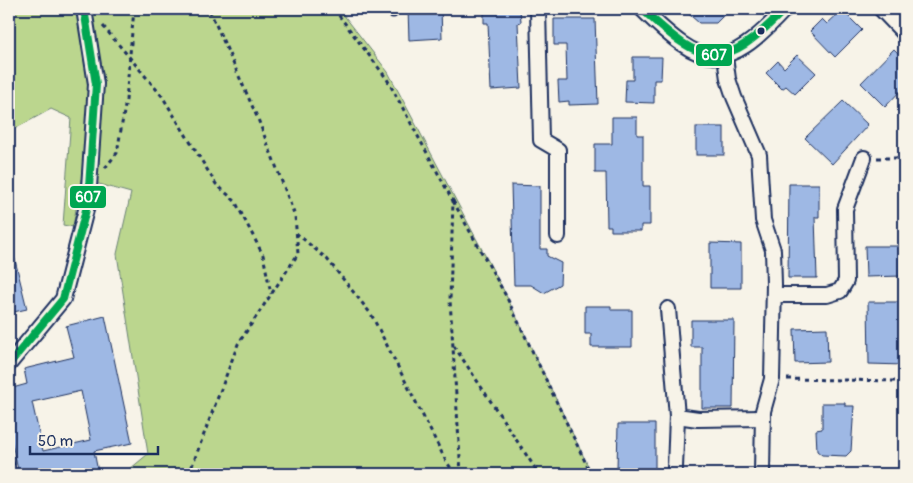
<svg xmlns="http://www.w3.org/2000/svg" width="913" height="483" font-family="Pangolin,sans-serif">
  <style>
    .green { fill: #bbd68e; stroke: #6b8276 }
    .building { fill: #9eb8e4; stroke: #1b2f5e; fill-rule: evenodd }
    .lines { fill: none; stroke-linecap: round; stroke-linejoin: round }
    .lane-casing { stroke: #1b2f5e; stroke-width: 11 }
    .street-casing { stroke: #1b2f5e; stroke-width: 18 }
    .path { stroke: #1b2f5e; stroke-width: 3; stroke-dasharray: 4 4; stroke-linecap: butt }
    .lane { stroke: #f7f3e8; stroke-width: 7 }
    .street { stroke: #f7f3e8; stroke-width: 14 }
    .bus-1-casing { stroke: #f7f3e8; stroke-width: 11 }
    .bus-1 { stroke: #00a651; stroke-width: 8 }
    .bus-dot { fill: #1b2f5e; stroke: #f7f3e8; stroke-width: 2 }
    .line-badge { stroke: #f7f3e8; stroke-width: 2 }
    .badge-label { font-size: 14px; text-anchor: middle; font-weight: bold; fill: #fff }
  </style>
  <rect width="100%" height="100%" fill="#f7f3e8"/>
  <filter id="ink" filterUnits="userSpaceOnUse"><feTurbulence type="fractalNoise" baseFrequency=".02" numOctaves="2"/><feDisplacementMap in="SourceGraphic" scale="10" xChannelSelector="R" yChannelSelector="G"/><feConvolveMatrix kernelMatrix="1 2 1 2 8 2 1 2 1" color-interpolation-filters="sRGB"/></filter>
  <g filter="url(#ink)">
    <path class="green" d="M 9,9 L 339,9 L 388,72 L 504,291 L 592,474 L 124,474 L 148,454 L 117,254 L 131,193 L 81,179 L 73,227 L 63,225 L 71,118 L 51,109 L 9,132 Z"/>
    <g class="building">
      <path d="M 408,9 L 441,9 L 442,38 L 409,40 Z"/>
      <path d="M 484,9 L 520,9 L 521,22 L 518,23 L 521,88 L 491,90 L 488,23 L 484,23 Z"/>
      <path d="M 683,9 L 730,9 L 716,23 L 699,23 Z"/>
      <path d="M 842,10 L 862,30 L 835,57 L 810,31 L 822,19 L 827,24 Z"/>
      <path d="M 554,19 L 595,19 L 598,104 L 569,105 L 569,101 L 559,102 L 558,81 L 567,81 L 566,45 L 554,45 Z"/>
      <path d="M 894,49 L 904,59 L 904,87 L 885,107 L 861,83 Z"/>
      <path d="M 797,55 L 816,73 L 795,94 L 786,86 L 782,89 L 766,73 L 778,61 L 784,68 Z"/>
      <path d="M 633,57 L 662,57 L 661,80 L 654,80 L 654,103 L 625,102 L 626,80 L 633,80 Z"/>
      <path d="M 843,101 L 868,125 L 832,164 L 805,138 Z"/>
      <path d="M 612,117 L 637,117 L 637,135 L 643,135 L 643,186 L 650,186 L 650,225 L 641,225 L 641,231 L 611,231 L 611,226 L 607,226 L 606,173 L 595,173 L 595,144 L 612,144 Z"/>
      <rect x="696" y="127" width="28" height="28"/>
      <path d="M 789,184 L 819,184 L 819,217 L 815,217 L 817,278 L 788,278 Z"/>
      <path d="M 511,185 L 540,186 L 540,249 L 547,249 L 547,256 L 561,263 L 560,284 L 544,293 L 531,285 L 514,285 Z"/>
      <path d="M 710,243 L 741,244 L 741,288 L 710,288 Z"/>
      <path d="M 865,246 L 901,246 L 902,276 L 866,277 Z"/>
      <path d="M 14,256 L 27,309 L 9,313 L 9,257 Z"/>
      <path d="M 868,302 L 904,302 L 904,365 L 869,364 Z"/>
      <path d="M 585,306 L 611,306 L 611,310 L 632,310 L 632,347 L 591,347 L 591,334 L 585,334 Z"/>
      <path d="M 105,316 L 132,443 L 94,451 L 98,472 L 89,474 L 19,474 L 9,431 L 9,389 L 27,384 L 24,369 L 74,357 L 66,326 ZM 81,391 L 91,440 L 43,451 L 32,402 Z"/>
      <path d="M 691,320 L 734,320 L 733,408 L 702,408 L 702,347 L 691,347 Z"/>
      <path d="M 827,328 L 828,362 L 795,363 L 794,329 Z"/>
      <path d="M 822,403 L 845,403 L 845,406 L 854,406 L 851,451 L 846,456 L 822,455 L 817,451 L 816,430 L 822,429 Z"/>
      <path d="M 618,424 L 655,424 L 655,469 L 617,469 Z"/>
    </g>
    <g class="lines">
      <defs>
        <path id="lane" d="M 393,9 L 393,13"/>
        <g id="street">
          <path d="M 538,9 L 541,140 L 558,150 L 558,236"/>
          <path d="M 642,9 C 703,69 724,75 785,9"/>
          <path d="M 881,9 L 904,33"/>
          <path d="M 725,57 L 728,79 L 734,97 L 759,155 L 763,220 L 773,250 L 774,284 L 772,379 L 763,411 L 762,474"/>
          <path d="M 774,295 L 827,295 L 840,291 L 846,281 L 845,209 L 864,158"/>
          <path d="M 668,309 L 677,416 L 698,419 L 763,418"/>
          <path d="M 9,364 L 63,299 L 88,202 L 96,84 L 84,9"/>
          <path d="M 675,468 L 677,416"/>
        </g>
      </defs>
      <use href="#lane" class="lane-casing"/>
      <use href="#street" class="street-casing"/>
      <g class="path">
        <path d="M 334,9 L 387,79 L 453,201 L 450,300 L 461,474"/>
        <path d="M 103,26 L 162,96 L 216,184 L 235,201 L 263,255 L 271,294"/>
        <path d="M 877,158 L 904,158"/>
        <path d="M 105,168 L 117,153 L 126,100 L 134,9"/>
        <path d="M 453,201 L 506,296 L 591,474"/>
        <path d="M 296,233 L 327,259 L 371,314 L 446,461 L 455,474"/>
        <path d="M 454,346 L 539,474"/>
        <path d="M 787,379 L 897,381 L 904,376"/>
        <path d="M 9,446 L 16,474"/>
        <path d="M 189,474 L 238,344 L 298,254 L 295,216 L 258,119 L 209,9"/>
      </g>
      <use href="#lane" class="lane"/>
      <use href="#street" class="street"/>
      <defs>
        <g id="bus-1">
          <path d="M 642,9 C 705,68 723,72 785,9"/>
          <path d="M 9,364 L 63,299 L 88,202 L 96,84 L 84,9"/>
        </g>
      </defs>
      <use href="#bus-1" class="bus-1-casing"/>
      <use href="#bus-1" class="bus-1"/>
    </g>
  </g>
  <circle class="bus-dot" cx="761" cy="31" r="4.5"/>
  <g class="line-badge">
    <rect x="695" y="43" width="38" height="24" rx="5" fill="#00a651"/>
    <rect x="69" y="185" width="38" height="24" rx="5" fill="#00a651"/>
  </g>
  <g class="badge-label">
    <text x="714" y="60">607</text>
    <text x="88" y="202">607</text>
  </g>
  <rect width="913" height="483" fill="none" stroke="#f7f3e8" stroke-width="30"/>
  <rect x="15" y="15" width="883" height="453" fill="none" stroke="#1b2f5e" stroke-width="2" filter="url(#ink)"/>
  <path d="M30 446v8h128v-8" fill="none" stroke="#1b2f5e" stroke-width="2.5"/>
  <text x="38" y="446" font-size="15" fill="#1b2f5e" stroke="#f7f3e8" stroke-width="4" paint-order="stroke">50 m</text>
</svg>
